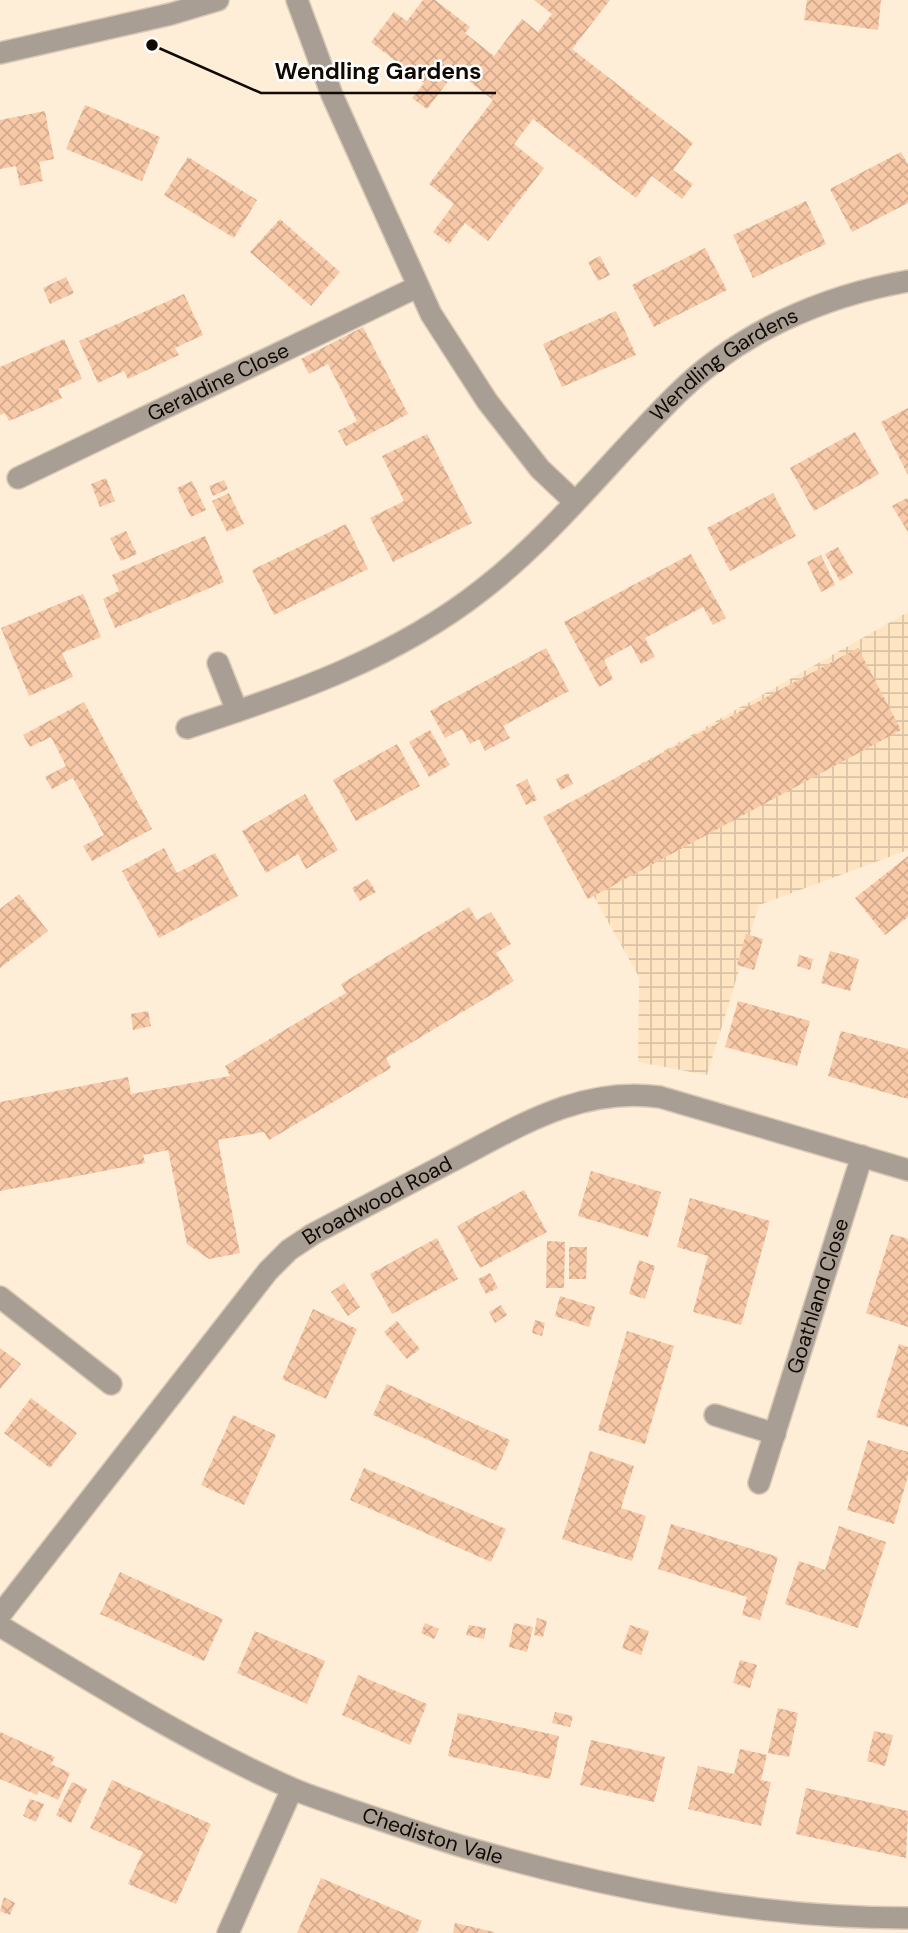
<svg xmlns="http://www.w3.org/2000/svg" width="908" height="1933" font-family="'DM Sans',sans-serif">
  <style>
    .industrial { fill: url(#industrial-grid) }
    .building { fill: url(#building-cross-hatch) }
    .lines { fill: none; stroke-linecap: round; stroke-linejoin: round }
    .minor-casing { stroke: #d8c9b5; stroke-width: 24 }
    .minor { stroke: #a99e94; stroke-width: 21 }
    .labels { text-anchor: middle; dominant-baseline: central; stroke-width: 5; stroke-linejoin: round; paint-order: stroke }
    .street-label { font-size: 21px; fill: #110a03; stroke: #fff }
    .leader { fill: none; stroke: #110a03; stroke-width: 2.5 }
    .callout-dot { fill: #110a03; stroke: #fff; stroke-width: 2.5 }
    .callout-label { font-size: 23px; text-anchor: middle; font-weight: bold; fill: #110a03; stroke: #fff; stroke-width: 5; stroke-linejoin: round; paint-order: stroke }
  </style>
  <defs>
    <pattern id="industrial-grid" width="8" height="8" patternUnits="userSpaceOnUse" patternTransform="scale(1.75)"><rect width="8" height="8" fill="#ffe4c2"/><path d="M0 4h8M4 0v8" fill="none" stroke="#dac2a5"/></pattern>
    <pattern id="building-cross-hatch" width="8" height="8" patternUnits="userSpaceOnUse" patternTransform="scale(1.75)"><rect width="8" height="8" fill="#f8c9a7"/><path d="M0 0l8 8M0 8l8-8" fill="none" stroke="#d4ab8e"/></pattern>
  </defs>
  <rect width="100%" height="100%" fill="#feedd7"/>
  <path class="industrial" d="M 908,612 L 908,850 L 759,905 L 707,1075 L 638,1062 L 639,977 L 549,816 Z"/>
  <g class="building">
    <path d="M 423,0 L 435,0 L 470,27 L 465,33 L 494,56 L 522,19 L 538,32 L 552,14 L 534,0 L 610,0 L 572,49 L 693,143 L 673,170 L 693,184 L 682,199 L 652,176 L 636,198 L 533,119 L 514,144 L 544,168 L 488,241 L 465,223 L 449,244 L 433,232 L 454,204 L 429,184 L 493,100 L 456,71 L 427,109 L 412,98 L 424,83 L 371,42 L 394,12 L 407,21 Z"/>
    <path d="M 807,0 L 881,0 L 878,30 L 804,20 Z"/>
    <path d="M 85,105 L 160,137 L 142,181 L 66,149 Z"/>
    <path d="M 45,111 L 54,159 L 39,162 L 43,181 L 20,186 L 16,166 L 0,169 L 0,120 Z"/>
    <path d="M 901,152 L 908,165 L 908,203 L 852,232 L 830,189 Z"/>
    <path d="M 188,157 L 257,200 L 234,238 L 164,195 Z"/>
    <path d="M 806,201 L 826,244 L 753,278 L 733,235 Z"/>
    <path d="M 280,219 L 340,272 L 311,306 L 250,252 Z"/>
    <path d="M 705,248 L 727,290 L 654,327 L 632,285 Z"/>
    <path d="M 600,256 L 610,275 L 598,281 L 588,262 Z"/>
    <path d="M 66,277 L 74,293 L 50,304 L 43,288 Z"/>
    <path d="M 184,294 L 203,335 L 175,348 L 179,355 L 128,379 L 124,371 L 98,383 L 79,341 Z"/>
    <path d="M 616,311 L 636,355 L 562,387 L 543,344 Z"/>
    <path d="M 363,327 L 408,414 L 346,446 L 338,431 L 357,421 L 328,364 L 309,374 L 301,359 Z"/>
    <path d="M 64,339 L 82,379 L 58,389 L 62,398 L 35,410 L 9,421 L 5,413 L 0,415 L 0,367 Z"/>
    <path d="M 908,408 L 908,475 L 881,422 Z"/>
    <path d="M 855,432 L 879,474 L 814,511 L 790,468 Z"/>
    <path d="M 427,434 L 472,523 L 393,562 L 370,518 L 404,501 L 382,456 Z"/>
    <path d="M 106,478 L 115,501 L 100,507 L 91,484 Z"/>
    <path d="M 224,480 L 228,489 L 213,496 L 209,486 Z"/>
    <path d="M 192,481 L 206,510 L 191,517 L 177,488 Z"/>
    <path d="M 229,493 L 244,524 L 227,532 L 212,501 Z"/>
    <path d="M 773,493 L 796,536 L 730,571 L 707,528 Z"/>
    <path d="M 907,498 L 908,500 L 908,532 L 892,506 Z"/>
    <path d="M 346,524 L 368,569 L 274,615 L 252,570 Z"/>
    <path d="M 126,531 L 137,554 L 121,561 L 110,538 Z"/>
    <path d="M 205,536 L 224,582 L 115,628 L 103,599 L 119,591 L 112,575 Z"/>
    <path d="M 838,547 L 853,573 L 840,581 L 825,554 Z"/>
    <path d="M 691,554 L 726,618 L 713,625 L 703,607 L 645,638 L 655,657 L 641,664 L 631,645 L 604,660 L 613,679 L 599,687 L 564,622 Z"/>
    <path d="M 821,555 L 835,585 L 821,592 L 807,562 Z"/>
    <path d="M 83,594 L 101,637 L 62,653 L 73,677 L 29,696 L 1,628 Z"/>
    <path d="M 546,648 L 569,691 L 503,726 L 510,738 L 485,751 L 479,739 L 470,744 L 462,729 L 445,738 L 430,711 Z"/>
    <path d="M 858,648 L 901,730 L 588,899 L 543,817 Z"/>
    <path d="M 84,702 L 152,829 L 92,861 L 83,846 L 104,835 L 73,778 L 52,789 L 45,777 L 66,766 L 51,737 L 30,747 L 23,735 Z"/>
    <path d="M 430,730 L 450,765 L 429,777 L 409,742 Z"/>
    <path d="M 397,744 L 420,786 L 356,821 L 333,780 Z"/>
    <path d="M 568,773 L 573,784 L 561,790 L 556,779 Z"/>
    <path d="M 527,779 L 537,800 L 526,805 L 516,785 Z"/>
    <path d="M 305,794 L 338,850 L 306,869 L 298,854 L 266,873 L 242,831 Z"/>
    <path d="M 164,848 L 177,873 L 215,853 L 238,896 L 159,938 L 122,871 Z"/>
    <path d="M 908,856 L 908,917 L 885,935 L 855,898 Z"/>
    <path d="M 368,879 L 376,892 L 360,901 L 352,888 Z"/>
    <path d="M 19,894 L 48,931 L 0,968 L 0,909 Z"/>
    <path d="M 469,907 L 477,920 L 491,912 L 511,944 L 496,953 L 514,981 L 386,1058 L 391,1068 L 269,1140 L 264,1132 L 218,1140 L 240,1253 L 209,1259 L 187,1244 L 168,1150 L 143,1155 L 145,1163 L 0,1191 L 0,1102 L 128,1077 L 131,1094 L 230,1076 L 225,1066 L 346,993 L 341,984 Z"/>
    <path d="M 746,934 L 763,939 L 754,970 L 737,965 Z"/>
    <path d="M 830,951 L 859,959 L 850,991 L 821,983 Z"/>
    <path d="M 799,955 L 813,959 L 810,970 L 797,966 Z"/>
    <path d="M 738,1001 L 810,1021 L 797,1066 L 725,1047 Z"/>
    <path d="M 148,1011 L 151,1026 L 133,1030 L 131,1014 Z"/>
    <path d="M 841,1031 L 908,1049 L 908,1099 L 828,1076 Z"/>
    <path d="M 591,1171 L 661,1192 L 648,1237 L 578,1216 Z"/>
    <path d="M 524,1190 L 547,1232 L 480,1268 L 457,1226 Z"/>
    <path d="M 690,1198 L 770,1221 L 741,1325 L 693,1312 L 708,1256 L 677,1247 Z"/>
    <path d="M 891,1234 L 908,1239 L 908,1327 L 866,1313 Z"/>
    <path d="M 437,1238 L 458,1279 L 392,1314 L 370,1274 Z"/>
    <path d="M 547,1241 L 565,1242 L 564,1288 L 546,1288 Z"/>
    <path d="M 569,1247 L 587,1247 L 586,1279 L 569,1279 Z"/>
    <path d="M 639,1260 L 655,1266 L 645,1299 L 629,1294 Z"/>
    <path d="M 490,1273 L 498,1288 L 486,1294 L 478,1279 Z"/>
    <path d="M 344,1283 L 360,1307 L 348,1316 L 331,1292 Z"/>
    <path d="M 560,1296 L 595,1307 L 589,1327 L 555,1316 Z"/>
    <path d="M 501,1305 L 507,1315 L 495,1323 L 489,1312 Z"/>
    <path d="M 313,1309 L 357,1329 L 326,1399 L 282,1379 Z"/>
    <path d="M 535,1320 L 545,1323 L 542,1336 L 532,1333 Z"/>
    <path d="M 397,1321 L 420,1349 L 407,1359 L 384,1332 Z"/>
    <path d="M 627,1331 L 674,1346 L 645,1444 L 598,1430 Z"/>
    <path d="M 899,1344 L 908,1347 L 908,1427 L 876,1417 Z"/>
    <path d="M 0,1348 L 21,1364 L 0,1389 Z"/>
    <path d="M 387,1384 L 510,1440 L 496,1471 L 373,1415 Z"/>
    <path d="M 31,1398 L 77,1433 L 50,1468 L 4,1433 Z"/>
    <path d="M 233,1415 L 276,1435 L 244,1505 L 201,1485 Z"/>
    <path d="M 868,1440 L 908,1452 L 908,1476 L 894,1524 L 847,1510 Z"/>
    <path d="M 590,1451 L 634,1466 L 621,1508 L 646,1516 L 632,1561 L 562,1539 Z"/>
    <path d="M 364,1468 L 506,1529 L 491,1562 L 350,1500 Z"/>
    <path d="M 671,1524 L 778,1557 L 760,1620 L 742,1615 L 747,1597 L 658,1569 Z"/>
    <path d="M 839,1526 L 886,1542 L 858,1628 L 785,1604 L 799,1561 L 825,1570 Z"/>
    <path d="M 120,1572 L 223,1619 L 204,1661 L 100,1614 Z"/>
    <path d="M 537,1618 L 547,1621 L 543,1637 L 534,1635 Z"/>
    <path d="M 425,1623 L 439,1629 L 434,1639 L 421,1633 Z"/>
    <path d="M 514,1623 L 533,1627 L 527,1652 L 509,1647 Z"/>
    <path d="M 469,1625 L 486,1628 L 484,1639 L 466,1635 Z"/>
    <path d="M 630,1625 L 649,1631 L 641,1655 L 622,1648 Z"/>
    <path d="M 255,1631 L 325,1661 L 307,1704 L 237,1673 Z"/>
    <path d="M 740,1660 L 757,1665 L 750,1688 L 733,1683 Z"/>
    <path d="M 358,1675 L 427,1704 L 410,1745 L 342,1715 Z"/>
    <path d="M 778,1708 L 798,1713 L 789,1757 L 768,1753 Z"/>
    <path d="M 555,1712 L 573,1716 L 570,1727 L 552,1723 Z"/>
    <path d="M 458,1713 L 559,1736 L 550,1779 L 448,1756 Z"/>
    <path d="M 874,1731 L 893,1735 L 885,1766 L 867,1761 Z"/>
    <path d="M 0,1732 L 55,1757 L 51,1764 L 70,1773 L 58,1800 L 39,1791 L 37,1795 L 0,1779 Z"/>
    <path d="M 591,1740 L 665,1757 L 654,1802 L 580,1785 Z"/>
    <path d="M 740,1749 L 767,1755 L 761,1780 L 771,1782 L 761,1826 L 688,1809 L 698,1766 L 734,1774 Z"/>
    <path d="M 112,1780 L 211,1824 L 176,1904 L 128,1884 L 143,1852 L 90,1828 Z"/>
    <path d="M 72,1782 L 87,1789 L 71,1823 L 56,1815 Z"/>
    <path d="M 806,1788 L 908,1811 L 906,1858 L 796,1834 Z"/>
    <path d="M 30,1799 L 44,1804 L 36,1822 L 23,1816 Z"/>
    <path d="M 321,1878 L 422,1921 L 417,1933 L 297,1933 Z"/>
    <path d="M 4,1897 L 15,1903 L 10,1915 L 0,1911 Z"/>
    <path d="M 455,1923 L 494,1932 L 494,1933 L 453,1933 Z"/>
  </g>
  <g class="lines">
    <defs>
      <g id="minor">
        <path d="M 297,0 L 332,95 L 431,314 L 487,401 L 540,469 L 575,502"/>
        <path d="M 0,53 L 171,14 L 218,0"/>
        <path id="s1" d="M 18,478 L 417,287"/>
        <path d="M 218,663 L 237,711"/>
        <path id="s2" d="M 187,728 C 291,694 396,658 483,589 C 556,532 612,458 678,393 C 740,332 823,296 908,281"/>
        <path d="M 0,1297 L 111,1384"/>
        <path d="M 715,1415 L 775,1434"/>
        <path id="s3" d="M 759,1483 L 862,1156"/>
        <path id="s4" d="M 0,1615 L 268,1271 L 289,1250 L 313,1234 C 359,1210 405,1186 450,1162 C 518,1127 580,1086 660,1097 L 908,1170"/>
        <path id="s5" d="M 0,1626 C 95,1683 189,1743 291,1788 C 308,1796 327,1801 345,1808 C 384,1821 422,1834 461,1846 C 606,1888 756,1918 908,1918"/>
        <path d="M 228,1933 L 292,1789"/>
      </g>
    </defs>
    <use href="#minor" class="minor-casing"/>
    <use href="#minor" class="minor"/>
  </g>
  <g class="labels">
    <g class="street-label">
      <text stroke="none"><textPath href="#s2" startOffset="660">Wendling Gardens</textPath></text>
      <text stroke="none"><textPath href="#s1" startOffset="222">Geraldine Close</textPath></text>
      <text stroke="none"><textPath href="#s4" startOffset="567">Broadwood Road</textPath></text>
      <text stroke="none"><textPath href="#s3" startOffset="196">Goathland Close</textPath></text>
      <text stroke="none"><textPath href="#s5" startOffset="483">Chediston Vale</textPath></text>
    </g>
  </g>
  <path class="leader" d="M152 45L261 93H496"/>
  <circle class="callout-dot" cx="152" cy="45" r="7"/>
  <g class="callout-label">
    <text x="378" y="79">Wendling Gardens</text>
  </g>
</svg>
